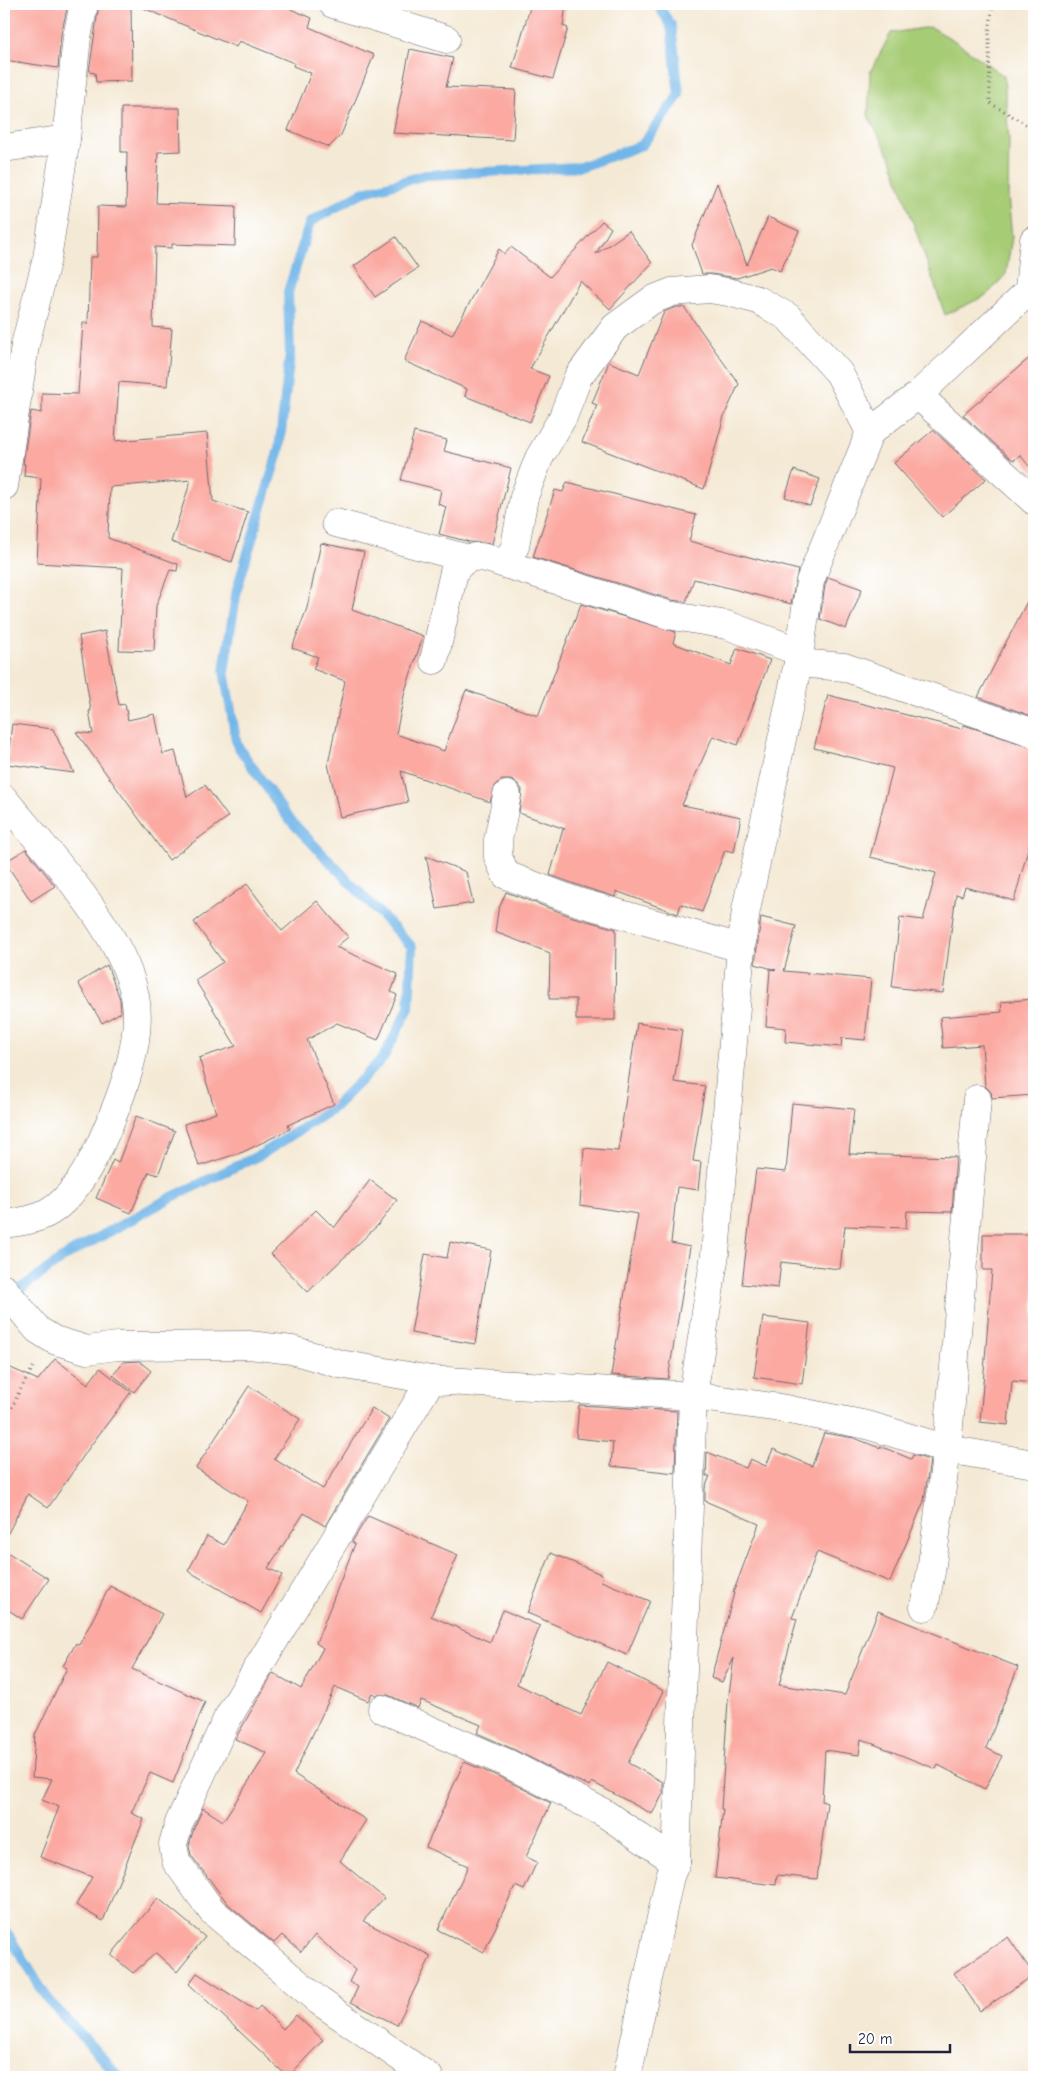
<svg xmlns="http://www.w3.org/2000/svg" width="1038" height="2081" font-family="'Comic Neue',sans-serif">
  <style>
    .green { fill: #a7cc76; stroke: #647758 }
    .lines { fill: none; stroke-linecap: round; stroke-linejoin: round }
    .stream { stroke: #72b6e8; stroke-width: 10 }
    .building { fill: #fba9a1 }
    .minor-casing { stroke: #6c6871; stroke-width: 29 }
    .path { stroke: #6c6871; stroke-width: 3; stroke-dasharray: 1 4; stroke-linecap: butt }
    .minor { stroke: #fff; stroke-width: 28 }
  </style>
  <rect width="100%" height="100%" fill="#fff"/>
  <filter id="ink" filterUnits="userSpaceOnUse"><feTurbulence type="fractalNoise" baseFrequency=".02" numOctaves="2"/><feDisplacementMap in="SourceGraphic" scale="10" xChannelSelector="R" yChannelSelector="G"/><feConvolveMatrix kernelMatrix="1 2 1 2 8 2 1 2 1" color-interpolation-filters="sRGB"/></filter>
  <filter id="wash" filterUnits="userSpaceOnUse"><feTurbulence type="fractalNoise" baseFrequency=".0096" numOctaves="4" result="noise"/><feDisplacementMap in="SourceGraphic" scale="20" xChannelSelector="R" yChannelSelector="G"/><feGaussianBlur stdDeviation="1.12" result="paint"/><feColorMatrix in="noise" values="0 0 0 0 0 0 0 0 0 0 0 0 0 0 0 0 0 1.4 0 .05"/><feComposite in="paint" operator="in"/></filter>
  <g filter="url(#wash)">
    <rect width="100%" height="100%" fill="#f4e9d4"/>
    <path class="green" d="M 931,27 L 955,41 L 1004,76 L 1009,142 L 1008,196 L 1012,237 L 1006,274 L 987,295 L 945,315 L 890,156 L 868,116 L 870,72 L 891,33 Z"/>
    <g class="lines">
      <g class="stream">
        <path d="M 11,1296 L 67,1255 L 172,1197 L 262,1154 L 332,1109 L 383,1058 L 409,1008 L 412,947 L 288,818 L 237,745 L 224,671 L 237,589 L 279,449 L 290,354 L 288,292 L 310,222 L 361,193 L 426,175 L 580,167 L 642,145 L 679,95 L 671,25 L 657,4"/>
        <path d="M 4,1928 L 49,2001 L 120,2077"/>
      </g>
    </g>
    <g id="blocks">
      <g class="building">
        <path d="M 4,4 L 68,4 L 61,35 L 58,68 L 4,60 Z"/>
        <path d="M 99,4 L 131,4 L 132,81 L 96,82 L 95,73 L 89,72 Z"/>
        <path d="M 134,4 L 279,4 L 312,18 L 309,27 L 374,55 L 341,135 L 329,147 L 288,130 L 311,73 L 293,66 L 294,63 L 239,41 L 236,47 Z"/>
        <path d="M 531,4 L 566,4 L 563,26 L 568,28 L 553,79 L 512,68 Z"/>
        <path d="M 410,49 L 453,58 L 446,87 L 516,90 L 513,140 L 393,133 Z"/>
        <path d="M 121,108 L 180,108 L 181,151 L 158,152 L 156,203 L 236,206 L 235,246 L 172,244 L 172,248 L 155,247 L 153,327 L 172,329 L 167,386 L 119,382 L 115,441 L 207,433 L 213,501 L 248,512 L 232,562 L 171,542 L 191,480 L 110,487 L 108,538 L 178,564 L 177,571 L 170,570 L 156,606 L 154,651 L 119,650 L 123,568 L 37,563 L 41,478 L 24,476 L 25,464 L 23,464 L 31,411 L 42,413 L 42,393 L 78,394 L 83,323 L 88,323 L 90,257 L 97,257 L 98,206 L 126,207 L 127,152 L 121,152 Z"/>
        <path d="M 717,183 L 747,265 L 768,217 L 799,231 L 780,271 L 771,267 L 737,278 L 711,274 L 702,274 L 692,245 Z"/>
        <path d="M 602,221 L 611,228 L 596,254 L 629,231 L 652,263 L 610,309 L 580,281 L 530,369 L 549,376 L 530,422 L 465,396 L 467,389 L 404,361 L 422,321 L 452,335 L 499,249 L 505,254 L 511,247 L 550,277 Z"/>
        <path d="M 396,237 L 418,268 L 375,297 L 354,266 Z"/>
        <path d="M 676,307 L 684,307 L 739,384 L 724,416 L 704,489 L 582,442 L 597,405 L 592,403 L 609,362 L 639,374 L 664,312 Z"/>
        <path d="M 1034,354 L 1034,472 L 1020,455 L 1014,460 L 1010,458 L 963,415 Z"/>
        <path d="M 933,430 L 986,479 L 942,517 L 894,463 Z"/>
        <path d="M 414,432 L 447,440 L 444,451 L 511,468 L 492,544 L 470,542 L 439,534 L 446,507 L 438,504 L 441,490 L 401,480 Z"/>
        <path d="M 794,470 L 820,479 L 810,506 L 785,497 Z"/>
        <path d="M 567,482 L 696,515 L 689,541 L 798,570 L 791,604 L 694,579 L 686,602 L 672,600 L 533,557 L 555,490 L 563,492 Z"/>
        <path d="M 321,543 L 364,552 L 352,610 L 423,636 L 405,691 L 396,734 L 444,751 L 466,690 L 538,716 L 581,604 L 676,632 L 673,643 L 731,665 L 737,648 L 770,660 L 738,745 L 713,736 L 682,805 L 741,817 L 734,852 L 725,850 L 702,912 L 681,904 L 678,914 L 616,891 L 616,897 L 583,887 L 550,875 L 563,829 L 565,829 L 519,813 L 522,790 L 518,784 L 511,780 L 502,780 L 496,784 L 490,802 L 401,771 L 408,802 L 340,817 L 328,764 L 345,681 L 313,669 L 318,657 L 292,648 L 307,608 Z"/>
        <path d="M 828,577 L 862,589 L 846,629 L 820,619 L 825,585 Z"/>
        <path d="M 1034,588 L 1034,717 L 978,697 Z"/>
        <path d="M 105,631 L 119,705 L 125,704 L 128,720 L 155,714 L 163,754 L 175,751 L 187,797 L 205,785 L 228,817 L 169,860 L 76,732 L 93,734 L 89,711 L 91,711 L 79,636 Z"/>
        <path d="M 828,695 L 962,729 L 964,725 L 1034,748 L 1034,827 L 1014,901 L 965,887 L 962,896 L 956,894 L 943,993 L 892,987 L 900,917 L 923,920 L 936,873 L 870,857 L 893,768 L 814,748 Z"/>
        <path d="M 12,724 L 53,729 L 74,773 L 7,764 Z"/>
        <path d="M 26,849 L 55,886 L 31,901 L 5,862 Z"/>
        <path d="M 426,856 L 466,872 L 473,903 L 437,909 Z"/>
        <path d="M 247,884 L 282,931 L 317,901 L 348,937 L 336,947 L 398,974 L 391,992 L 397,995 L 378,1040 L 337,1023 L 307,1040 L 334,1104 L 288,1125 L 290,1129 L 243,1152 L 199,1166 L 184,1124 L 216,1113 L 199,1058 L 236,1046 L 195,980 L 223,962 L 194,922 Z"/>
        <path d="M 506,892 L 573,917 L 616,929 L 615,1020 L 576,1020 L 576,999 L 549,999 L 550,953 L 495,932 L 498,911 Z"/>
        <path d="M 761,917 L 796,926 L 784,971 L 871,979 L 865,1040 L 842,1038 L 841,1047 L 785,1042 L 786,1028 L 766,1026 L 770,969 L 776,970 L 755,964 Z"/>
        <path d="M 107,965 L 120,999 L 121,1012 L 102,1023 L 78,983 Z"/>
        <path d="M 1034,999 L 1034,1095 L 992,1098 L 991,1092 L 985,1086 L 982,1045 L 943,1048 L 940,1017 L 1002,1012 L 1001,1002 Z"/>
        <path d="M 637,1023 L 682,1030 L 674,1082 L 705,1086 L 693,1161 L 701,1162 L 698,1190 L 677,1187 L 671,1243 L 690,1247 L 668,1379 L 611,1375 L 638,1214 L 580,1205 L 584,1148 L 618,1151 Z"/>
        <path d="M 792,1103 L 854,1109 L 849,1154 L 956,1157 L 952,1212 L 907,1211 L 906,1228 L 845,1226 L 840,1269 L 781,1262 L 778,1288 L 742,1284 L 756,1169 L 786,1172 Z"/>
        <path d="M 136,1116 L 175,1131 L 158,1175 L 149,1172 L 131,1213 L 96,1198 L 113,1160 L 118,1163 Z"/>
        <path d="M 370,1180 L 397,1200 L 379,1224 L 308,1292 L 271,1254 L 316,1210 L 334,1228 Z"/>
        <path d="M 983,1234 L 1034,1234 L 1034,1383 L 1012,1381 L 1008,1425 L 980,1422 L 992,1270 L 983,1270 Z"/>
        <path d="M 450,1242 L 491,1250 L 475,1344 L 411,1333 L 425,1254 L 447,1258 Z"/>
        <path d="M 763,1317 L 810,1323 L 802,1384 L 754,1377 Z"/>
        <path d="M 55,1359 L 88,1384 L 100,1368 L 131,1392 L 91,1445 L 48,1508 L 28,1494 L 4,1541 L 4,1365 L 38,1380 Z"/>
        <path d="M 139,1361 L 151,1371 L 134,1392 L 113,1375 L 123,1362 Z"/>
        <path d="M 249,1386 L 300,1419 L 274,1459 L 323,1489 L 372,1408 L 389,1419 L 325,1526 L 304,1513 L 268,1568 L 282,1575 L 261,1613 L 188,1571 L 207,1536 L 224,1545 L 248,1501 L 196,1468 Z"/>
        <path d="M 579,1405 L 677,1411 L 675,1473 L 611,1466 L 613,1442 L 576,1438 Z"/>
        <path d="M 824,1433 L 854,1438 L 880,1448 L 880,1446 L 911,1459 L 913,1455 L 930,1460 L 924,1501 L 890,1582 L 817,1552 L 792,1618 L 797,1619 L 779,1685 L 845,1695 L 878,1611 L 1018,1667 L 986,1748 L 1002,1756 L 985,1789 L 938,1765 L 936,1769 L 861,1739 L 859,1755 L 825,1750 L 822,1801 L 827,1803 L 817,1879 L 777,1875 L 776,1885 L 715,1878 L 723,1809 L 721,1809 L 728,1701 L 734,1658 L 722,1682 L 711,1678 L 734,1593 L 733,1593 L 759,1524 L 705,1501 L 705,1488 L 710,1476 L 706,1476 L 707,1452 L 746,1468 L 750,1459 L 766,1466 L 773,1449 L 812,1466 Z"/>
        <path d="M 368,1516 L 458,1555 L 431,1616 L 490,1642 L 503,1610 L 540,1626 L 517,1684 L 581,1715 L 607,1662 L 664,1691 L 628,1763 L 663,1782 L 663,1794 L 652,1814 L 592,1782 L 590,1786 L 564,1775 L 513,1749 L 477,1733 L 481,1725 L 421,1700 L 418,1708 L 388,1695 L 376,1695 L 372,1693 L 368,1701 L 335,1687 L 294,1774 L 366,1820 L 340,1861 L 384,1898 L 363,1921 L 431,1956 L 397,2025 L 351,2002 L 358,1987 L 349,1982 L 355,1970 L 315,1935 L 301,1952 L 282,1935 L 274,1943 L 228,1904 L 191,1855 L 189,1845 L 194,1828 L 203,1808 L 223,1821 L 267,1753 L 235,1739 L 273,1673 L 301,1689 L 323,1648 L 316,1643 L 355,1544 L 352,1542 Z"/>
        <path d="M 4,1550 L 49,1579 L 22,1619 L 4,1607 Z"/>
        <path d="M 551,1553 L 603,1575 L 601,1581 L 650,1601 L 627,1655 L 527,1613 Z"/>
        <path d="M 110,1586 L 162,1614 L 132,1669 L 205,1702 L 173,1783 L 150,1773 L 131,1813 L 144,1819 L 103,1921 L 76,1905 L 92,1877 L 40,1857 L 59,1807 L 42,1800 L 52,1779 L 32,1777 L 35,1735 L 67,1668 L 63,1666 L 76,1643 L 79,1645 Z"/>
        <path d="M 464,1762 L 500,1777 L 551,1803 L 526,1857 L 537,1862 L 524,1890 L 515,1886 L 484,1952 L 438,1930 L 468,1866 L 426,1847 Z"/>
        <path d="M 158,1898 L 205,1937 L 177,1972 L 156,1953 L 133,1973 L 111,1955 Z"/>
        <path d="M 1008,1937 L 1034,1975 L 980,2011 L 954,1973 Z"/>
        <path d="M 197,1973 L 256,2011 L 260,2006 L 283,2029 L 296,2015 L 323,2040 L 288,2077 L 189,1984 Z"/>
      </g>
    </g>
  </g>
  <g filter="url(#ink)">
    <use href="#blocks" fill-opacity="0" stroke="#6c6871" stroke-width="1"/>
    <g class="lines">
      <defs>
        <g id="minor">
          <path d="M 333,4 L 446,39"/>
          <path d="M 4,148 L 66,139"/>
          <path d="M 1029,289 L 1034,240"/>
          <path d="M 918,395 L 1034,501"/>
          <path d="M 4,486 L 25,345 L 47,258 L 66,139 L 77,37 L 84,4"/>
          <path d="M 336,523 L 465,558"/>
          <path d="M 800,652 L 727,625 L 668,615 L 508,565 L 515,546 L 524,497 L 539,458 L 563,417 L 578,377 L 615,327 L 652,300 L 672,292 L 709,289 L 728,292 L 758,300 L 788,317 L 839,373 L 870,432"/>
          <path d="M 434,660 L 454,572 C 469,548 486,558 508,565"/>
          <path d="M 798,663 L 844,667 L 1034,733"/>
          <path d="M 507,795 L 498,840 L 498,857 L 506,875 L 578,902 L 741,948"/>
          <path d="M 4,799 C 46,851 122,930 135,996 C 144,1043 119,1103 100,1145 C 89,1168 73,1197 51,1211 C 37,1220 19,1222 4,1224"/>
          <path d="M 4,1289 L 38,1330 L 54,1340 L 87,1350 L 117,1346 L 249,1345 L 292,1350 L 340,1364 L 431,1380 L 693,1396 L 780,1408 L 867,1425 L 947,1449 L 1034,1464"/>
          <path d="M 924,1607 L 931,1572 L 947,1449 L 977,1099"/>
          <path d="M 382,1709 L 507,1763 L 604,1813 L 676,1862"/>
          <path d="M 429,2077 L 319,2001 L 212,1911 L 176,1861 L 173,1844 L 179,1823 L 227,1719 L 431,1380"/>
          <path d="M 627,2077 L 670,1876 L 676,1862 L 693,1396 L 715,1254 L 741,948 L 746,910 L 798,663 L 810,581 L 870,432 L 918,395 L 1034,286"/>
        </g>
      </defs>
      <use href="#minor" class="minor-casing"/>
      <g class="path">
        <path d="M 993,4 L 989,32 L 990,103 L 1034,129"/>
        <path d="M 4,1426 L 18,1394 L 35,1364"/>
      </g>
      <use href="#minor" class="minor"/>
    </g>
  </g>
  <rect width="1038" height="2081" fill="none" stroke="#fff" stroke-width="20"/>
  <path d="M850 2044v8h100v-8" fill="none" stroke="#22223b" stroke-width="2.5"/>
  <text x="858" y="2044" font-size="15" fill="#22223b" stroke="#ffffff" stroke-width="4" paint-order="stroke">20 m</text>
</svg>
